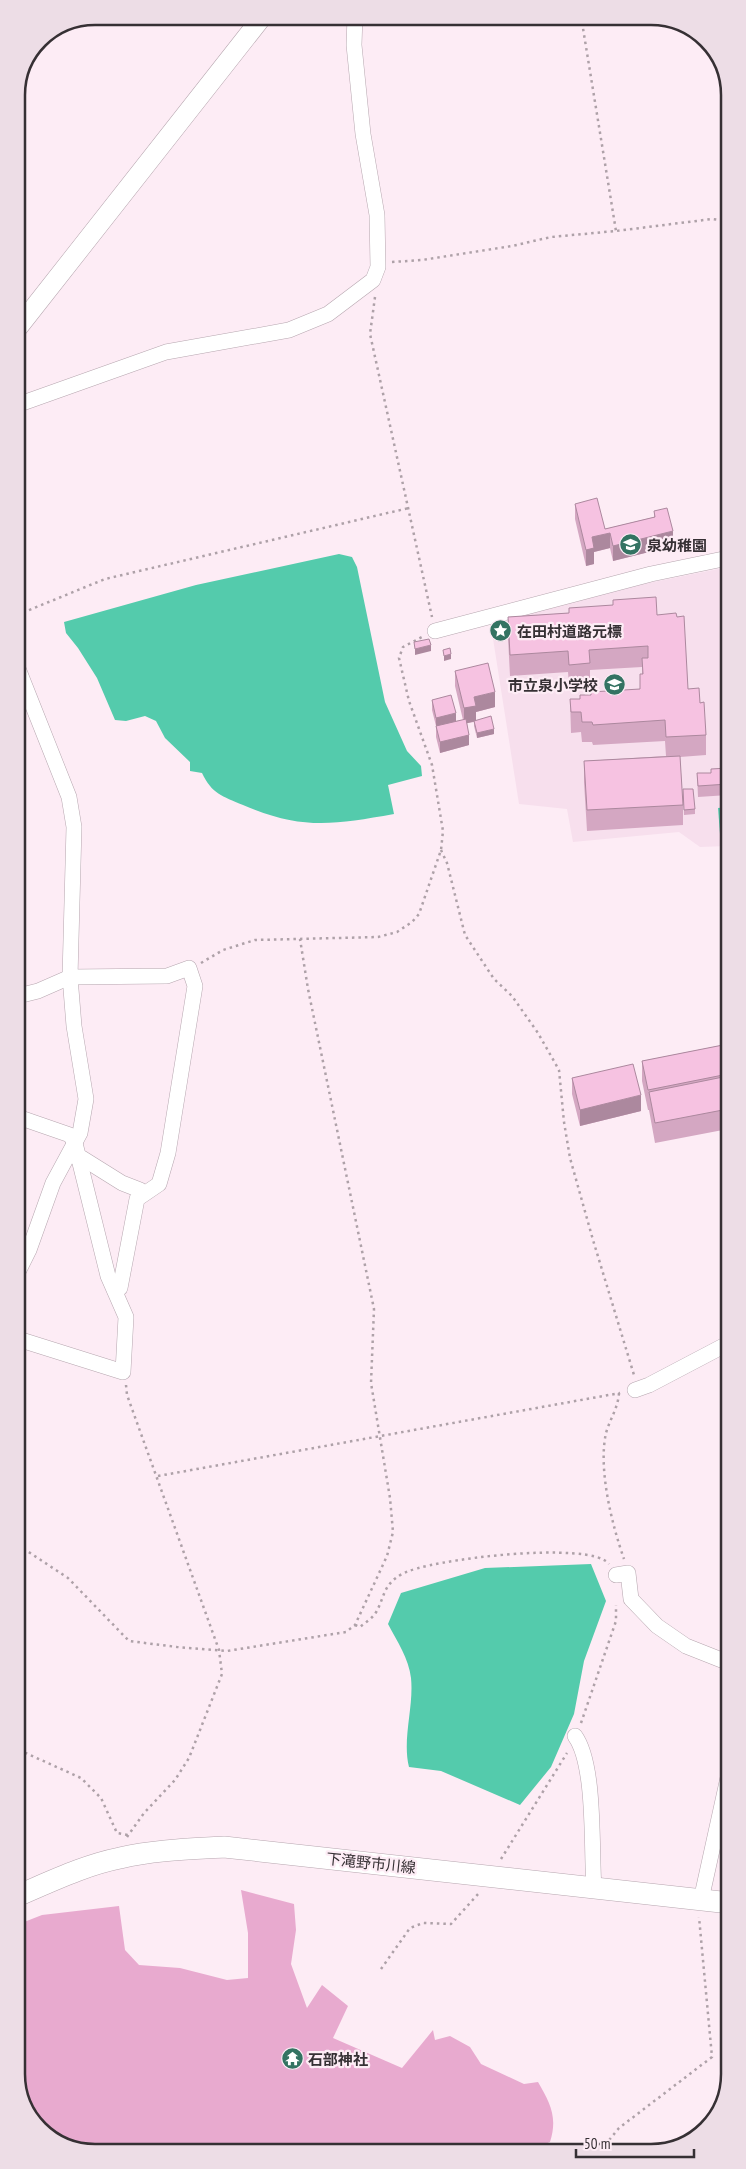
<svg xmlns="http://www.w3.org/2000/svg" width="746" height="2169" font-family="'PT Sans Narrow','Noto Sans JP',sans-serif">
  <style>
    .built { fill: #f7dfed }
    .green { fill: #e8aacf }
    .water { fill: #54cbac }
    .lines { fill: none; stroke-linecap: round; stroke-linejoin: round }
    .minor-casing { stroke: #b6a6af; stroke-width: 16 }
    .tertiary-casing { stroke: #b6a6af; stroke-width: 20 }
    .secondary-casing { stroke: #b6a6af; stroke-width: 22 }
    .path { stroke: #aea1a8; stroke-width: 2.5; stroke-dasharray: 2.5 4; stroke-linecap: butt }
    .minor { stroke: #fff; stroke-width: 15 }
    .tertiary { stroke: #fff; stroke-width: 19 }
    .secondary { stroke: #fff; stroke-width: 21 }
    .wall { fill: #d4a7c2 }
    .shaded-wall { fill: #ac889e }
    .building { fill: #f6c2e1; stroke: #ac889e }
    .labels { text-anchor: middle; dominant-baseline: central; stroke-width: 4.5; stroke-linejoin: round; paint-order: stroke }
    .poi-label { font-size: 15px; font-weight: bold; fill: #363034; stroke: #fdecf5; text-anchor: start }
    .street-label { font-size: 15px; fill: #363034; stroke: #fdecf5 }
    .rim { fill: none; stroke: #363034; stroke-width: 2.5 }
  </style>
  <rect width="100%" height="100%" fill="#fdecf5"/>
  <path class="built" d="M 728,567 L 728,846 L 700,847 L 679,832 L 573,842 L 567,809 L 519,804 L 491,626 L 603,590 L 604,592 Z"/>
  <path class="green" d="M 241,1890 L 294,1904 L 296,1930 L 291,1964 L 307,2008 L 322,1985 L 348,2006 L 333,2038 L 402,2068 L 433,2030 L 435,2040 L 450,2036 L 470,2047 L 481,2064 L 524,2084 L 538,2082 C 550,2103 558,2117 550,2142 L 527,2151 L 89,2153 L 43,2133 L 19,2095 L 19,1924 L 42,1915 L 119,1906 L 125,1950 L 139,1965 L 180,1968 L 227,1980 L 248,1978 L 248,1933 Z"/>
  <g class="water">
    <path d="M 339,554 L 352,557 L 357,567 L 385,702 L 407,751 L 421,766 L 422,776 L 388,785 L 394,814 C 332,825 302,830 243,805 C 222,796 212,794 202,773 L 190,771 L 190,762 L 165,738 L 156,721 L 145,716 L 126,721 L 115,720 L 97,678 L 78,648 L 66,633 L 64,622 L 196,585 Z"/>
    <path d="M 728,807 L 728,834 L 720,834 L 718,808 Z"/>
    <path d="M 591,1564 L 606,1601 L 584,1661 L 574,1714 L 551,1767 L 520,1805 L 441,1771 L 409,1767 C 402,1739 414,1707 411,1678 C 409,1659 397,1641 388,1624 L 401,1593 L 485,1568 Z"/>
  </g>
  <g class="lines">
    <defs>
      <g id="minor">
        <path d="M 17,405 L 166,352 L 289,330 L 328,314 L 373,280 L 378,267 L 377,215 L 363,134 L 354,45 L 355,16"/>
        <path d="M 435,631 L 651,574 L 728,558"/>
        <path d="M 17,666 L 69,797 L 74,827 L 70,977 L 74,1026 L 86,1099 L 80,1133 L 53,1183 L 29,1250 L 18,1272"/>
        <path d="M 18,996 L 38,991 L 70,977 L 167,976 L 189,968 L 195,986 L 168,1153 L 159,1184 L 137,1199 L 120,1288 L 115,1291"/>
        <path d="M 18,1117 L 70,1135 L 75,1143 L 108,1276 L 126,1317 L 123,1372 L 18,1339"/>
        <path d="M 78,1159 L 82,1158 L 122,1183 L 140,1190 L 143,1194"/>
        <path d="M 635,1390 L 649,1385 L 729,1343"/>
        <path d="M 616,1575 L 628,1573 L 631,1599 L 657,1626 L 686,1646 L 729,1663"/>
        <path d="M 575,1736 C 596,1765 591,1850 594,1888"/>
        <path d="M 701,1900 L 729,1773"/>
      </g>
      <path id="tertiary" d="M 17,329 L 263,16"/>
      <path id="secondary" d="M 19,1895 C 52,1881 85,1865 120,1858 C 154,1850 190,1849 224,1847 L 730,1903"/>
    </defs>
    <use href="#minor" class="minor-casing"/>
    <use href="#tertiary" class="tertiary-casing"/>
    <use href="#secondary" class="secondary-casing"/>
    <g class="path">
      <path d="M 581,16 L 616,231"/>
      <path d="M 392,262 L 422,260 L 512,246 L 551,237 L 616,231 L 712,219 L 727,221"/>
      <path d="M 375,297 L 370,334 L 432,617"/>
      <path d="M 17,615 L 105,579 L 409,508"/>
      <path d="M 441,850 L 447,863 L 465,935 L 494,979 L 512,996 L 538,1033 L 559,1070 L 564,1122 L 570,1158 L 593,1240 L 634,1375"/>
      <path d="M 201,963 L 223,950 L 255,940 L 378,937 L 397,932 L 412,922 L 419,914 L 441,850 L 443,831 L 432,765 L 409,701 L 399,658 L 403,647 L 422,637"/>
      <path d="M 126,1385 L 127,1395 L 219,1650 L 222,1674 L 189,1758 L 175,1780 L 144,1813 L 127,1837"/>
      <path d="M 619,1393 C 618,1408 610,1419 606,1433 C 598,1469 612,1525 624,1559"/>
      <path d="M 158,1476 L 620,1393"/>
      <path d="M 18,1545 L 68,1578 L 129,1641 L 177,1647 L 227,1651 L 346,1632 L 355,1625 L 387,1556 L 393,1532 L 390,1498 L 371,1383 L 374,1309 L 308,989 L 300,939"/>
      <path d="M 355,1625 L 360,1627 C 365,1623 371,1619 375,1614 C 385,1598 382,1585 402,1574 C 428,1559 592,1540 609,1564"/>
      <path d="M 581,1723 L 616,1621 L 616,1605"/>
      <path d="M 19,1750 L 81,1778 L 101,1798 L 117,1833 L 128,1835"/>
      <path d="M 501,1859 L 567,1753"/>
      <path d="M 381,1969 L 410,1928 L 423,1923 L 451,1924 L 479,1893"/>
      <path d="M 601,2150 L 619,2128 L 712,2057 L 699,1917"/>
    </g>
    <use href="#minor" class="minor"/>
    <use href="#tertiary" class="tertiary"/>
    <use href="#secondary" class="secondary"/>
  </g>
  <g class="wall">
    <path d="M 575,504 L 605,529 L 654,517 L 654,511 L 673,546 L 613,561 L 610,548 L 594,552 L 594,564 L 586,566 L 575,519 Z"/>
    <path d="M 613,600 L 657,615 L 688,689 L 700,703 L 706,735 L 706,755 L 680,757 L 683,805 L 683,825 L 587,831 L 584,782 L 584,761 L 666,756 L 665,741 L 593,745 L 592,742 L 582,742 L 581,732 L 571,733 L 570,699 L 580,699 L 640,689 L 640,674 L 642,674 L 642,667 L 590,670 L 590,684 L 569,685 L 568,672 L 510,676 L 508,638 L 508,617 L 569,613 L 613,605 Z"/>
    <path d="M 455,671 L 495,707 L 476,712 L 476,720 L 494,734 L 477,738 L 474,726 L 474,722 L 467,723 L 469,745 L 440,753 L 436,737 L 436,726 L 432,710 L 432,700 L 456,721 L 463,720 L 455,686 Z"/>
    <path d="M 728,768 L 728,795 L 698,797 L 697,773 L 711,773 Z"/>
    <path d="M 683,789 L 695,809 L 695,814 L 684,815 Z"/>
    <path d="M 728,1044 L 728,1129 L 655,1143 L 649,1110 L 648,1110 L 642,1081 L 642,1061 Z"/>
    <path d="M 572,1078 L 641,1111 L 580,1126 L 572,1094 Z"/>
  </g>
  <g class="shaded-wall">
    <path d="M 673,531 L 673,546 L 613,561 L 613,546 Z"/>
    <path d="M 610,533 L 610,548 L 594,552 L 594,564 L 586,566 L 586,550 L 592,537 Z"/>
    <path d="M 431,645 L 431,651 L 415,655 L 415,649 Z"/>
    <path d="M 451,654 L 451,659 L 444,661 L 444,656 Z"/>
    <path d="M 495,692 L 495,707 L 476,712 L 476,721 L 464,724 L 464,708 L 474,697 Z"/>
    <path d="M 456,713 L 456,724 L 436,729 L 436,718 Z"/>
    <path d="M 494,729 L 494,734 L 477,738 L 477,733 Z"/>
    <path d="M 469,735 L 469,745 L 440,753 L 440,742 Z"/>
    <path d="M 641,1095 L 641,1111 L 580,1126 L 580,1110 Z"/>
  </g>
  <g class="building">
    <path d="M 597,498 L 605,529 L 655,517 L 654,511 L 667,508 L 673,531 L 613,546 L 610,533 L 592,537 L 594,548 L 586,550 L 575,504 Z"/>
    <path d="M 656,597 L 657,615 L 676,613 L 677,617 L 684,616 L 688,689 L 699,688 L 700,703 L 704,702 L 706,735 L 666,737 L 665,720 L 593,725 L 592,722 L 582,722 L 581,712 L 571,712 L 570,699 L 580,699 L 580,695 L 591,695 L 591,692 L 640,689 L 640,674 L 643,674 L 642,658 L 648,658 L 648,646 L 589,650 L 590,663 L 569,665 L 568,651 L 510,655 L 508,617 L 569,613 L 569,608 L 613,605 L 613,600 Z"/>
    <path d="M 429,639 L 431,645 L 415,649 L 414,642 Z"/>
    <path d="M 450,648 L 451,654 L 444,656 L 443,650 Z"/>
    <path d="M 488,663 L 495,692 L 474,697 L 476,706 L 464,708 L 455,671 Z"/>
    <path d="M 451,695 L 456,713 L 436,718 L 432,700 Z"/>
    <path d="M 491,716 L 494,729 L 477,733 L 474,721 Z"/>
    <path d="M 466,719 L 469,735 L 440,742 L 436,726 Z"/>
    <path d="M 680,756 L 683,805 L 587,810 L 584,761 Z"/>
    <path d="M 728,768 L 728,784 L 698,786 L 697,773 L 711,773 L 711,769 Z"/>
    <path d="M 683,789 L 693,789 L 695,809 L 684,810 Z"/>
    <path d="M 728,1044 L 728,1074 L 648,1090 L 642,1061 Z"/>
    <path d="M 633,1064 L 641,1095 L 580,1110 L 572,1078 Z"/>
    <path d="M 728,1076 L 728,1109 L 655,1123 L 649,1092 Z"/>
  </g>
  <defs>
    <symbol id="school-disc" viewBox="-11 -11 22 22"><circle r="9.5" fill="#337362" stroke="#fdecf5"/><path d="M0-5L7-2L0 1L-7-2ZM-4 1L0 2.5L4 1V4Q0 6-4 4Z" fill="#fff"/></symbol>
    <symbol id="sight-disc" viewBox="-11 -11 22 22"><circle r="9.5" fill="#337362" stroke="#fdecf5"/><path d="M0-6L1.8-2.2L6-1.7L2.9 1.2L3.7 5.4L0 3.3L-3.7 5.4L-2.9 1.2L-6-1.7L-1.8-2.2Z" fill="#fff"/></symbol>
    <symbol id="temple-disc" viewBox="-11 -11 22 22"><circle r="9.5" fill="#337362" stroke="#fdecf5"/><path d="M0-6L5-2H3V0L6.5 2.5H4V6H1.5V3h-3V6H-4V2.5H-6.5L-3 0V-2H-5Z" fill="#fff"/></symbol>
  </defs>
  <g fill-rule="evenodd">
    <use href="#school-disc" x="618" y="532" width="25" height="25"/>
    <use href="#sight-disc" x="488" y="618" width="25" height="25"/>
    <use href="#school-disc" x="602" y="672" width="25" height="25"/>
    <use href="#temple-disc" x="280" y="2046" width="25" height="25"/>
  </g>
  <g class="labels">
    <g class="poi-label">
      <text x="647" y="545">泉幼稚園</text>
      <text x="517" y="631">在田村道路元標</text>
      <text x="598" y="685" text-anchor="end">市立泉小学校</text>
      <text x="308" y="2059">石部神社</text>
    </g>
    <g class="street-label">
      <text transform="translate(371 1863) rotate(6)">下滝野市川線</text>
    </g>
  </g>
  <path d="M0 0H746V2169H0ZM95 25H651A70 70 0 0 1 721 95V2074A70 70 0 0 1 651 2144H95A70 70 0 0 1 25 2074V95A70 70 0 0 1 95 25Z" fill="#eddde6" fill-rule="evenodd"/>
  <path class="rim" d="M95 25H651A70 70 0 0 1 721 95V2074A70 70 0 0 1 651 2144H95A70 70 0 0 1 25 2074V95A70 70 0 0 1 95 25Z"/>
  <path d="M576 2149v8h118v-8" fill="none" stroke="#363034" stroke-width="2.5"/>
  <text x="584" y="2149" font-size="15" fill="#363034" stroke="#fdecf5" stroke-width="4" paint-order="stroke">50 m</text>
</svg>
